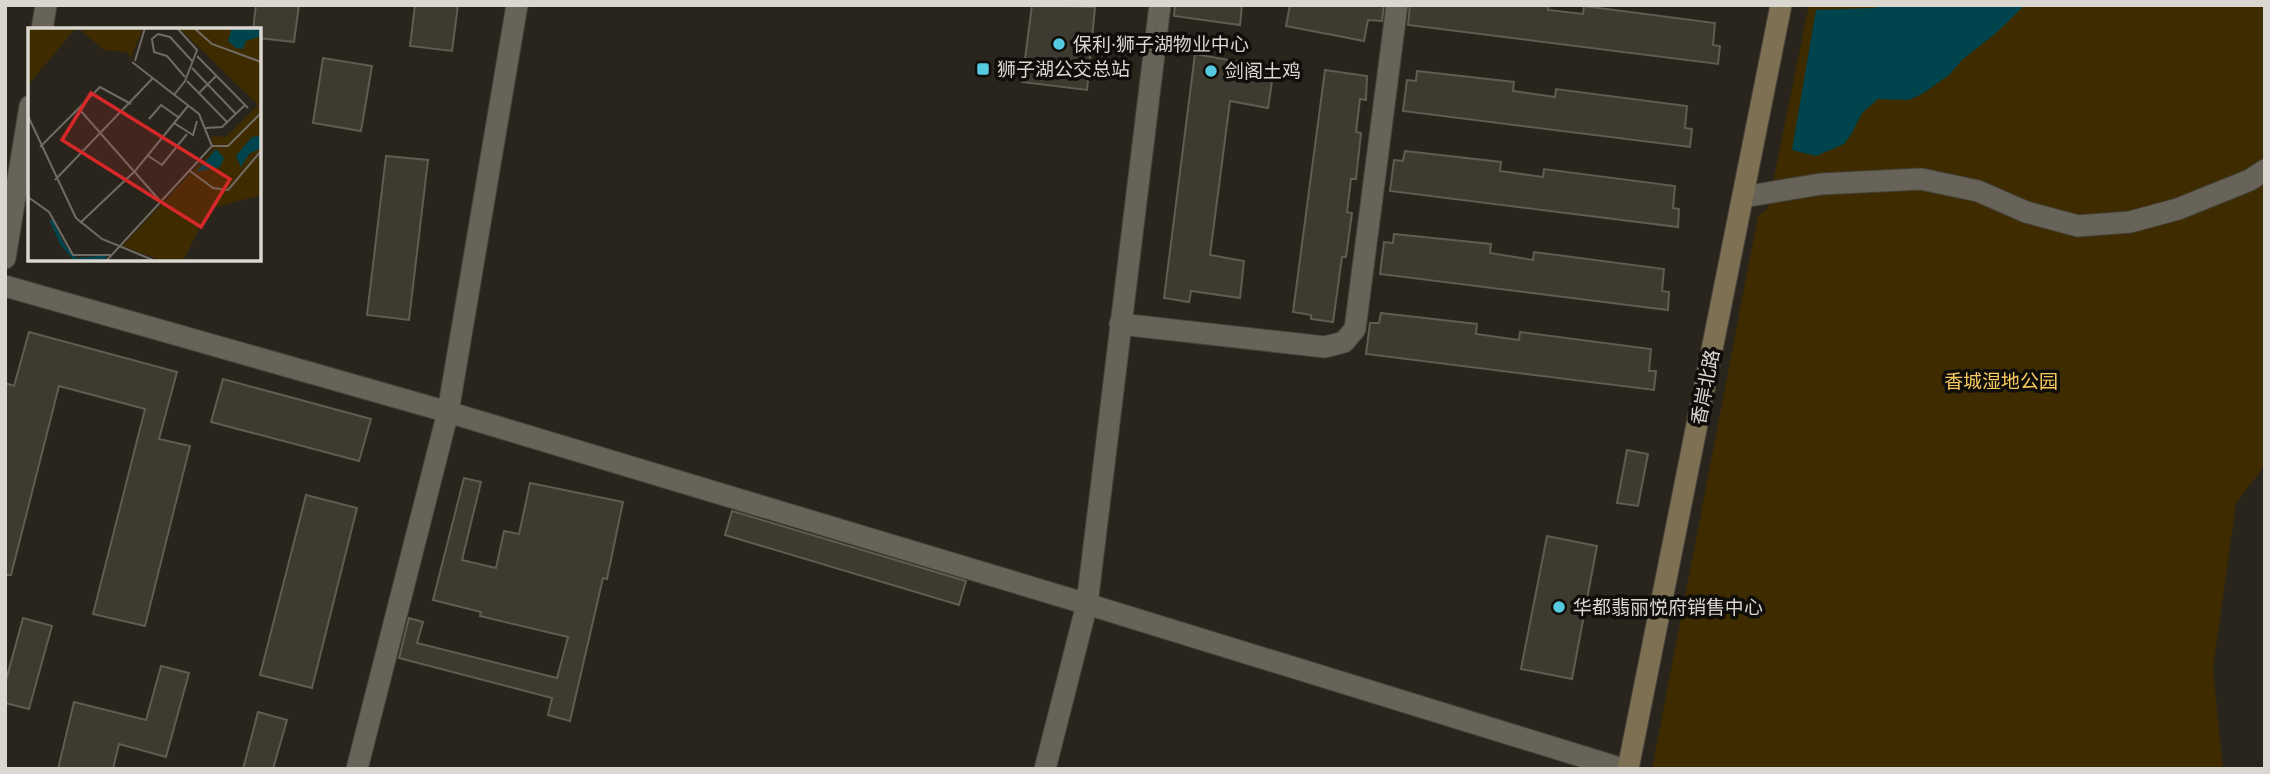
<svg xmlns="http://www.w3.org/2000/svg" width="2270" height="774" font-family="'PT Sans','Noto Sans SC',sans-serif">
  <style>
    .green { fill: #3e2c00 }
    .water { fill: #00444e }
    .building { fill: #3f3a30; stroke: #615c51; stroke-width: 2 }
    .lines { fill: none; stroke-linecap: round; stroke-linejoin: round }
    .street-casing { stroke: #46423b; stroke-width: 23 }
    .secondary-casing { stroke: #46423b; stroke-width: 23 }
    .street { stroke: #686358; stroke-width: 21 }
    .secondary { stroke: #7e7052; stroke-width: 21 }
    .poi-dot { fill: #55cae0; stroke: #100e0a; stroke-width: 2.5 }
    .labels { text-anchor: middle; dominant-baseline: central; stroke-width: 7; stroke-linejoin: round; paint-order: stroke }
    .poi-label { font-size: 19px; fill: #dad7d1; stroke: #100e0a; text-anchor: start }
    .park-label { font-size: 19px; fill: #f8c95f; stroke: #100e0a }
    .street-label { font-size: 19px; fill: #dad7d1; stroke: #100e0a }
    .inset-river { fill: none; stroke: #00444e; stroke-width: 3.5 }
    .inset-road { fill: none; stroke: #706c64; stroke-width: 2 }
    .view { fill: #d62828; fill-opacity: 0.15; stroke: #d62828; stroke-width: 3.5 }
    .inset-edge { fill: none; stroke: #dad7d1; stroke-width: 3.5 }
  </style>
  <rect width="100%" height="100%" fill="#29251c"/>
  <path class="green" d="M 1809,5 L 2265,5 L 2265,465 L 2236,503 L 2213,669 L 2223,769 L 1652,769 L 1758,216 L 1768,208 Z"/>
  <path class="water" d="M 1887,5 L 2025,5 L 1996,33 L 1963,59 L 1949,75 L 1922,94 L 1909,100 L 1878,99 L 1862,113 L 1852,133 L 1844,144 L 1816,156 L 1792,150 L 1816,10 L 1873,8 Z"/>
  <g class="building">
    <path d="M 256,5 L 299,5 L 294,42 L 259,38 L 259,30 L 253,30 Z"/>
    <path d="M 415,5 L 458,5 L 452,51 L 410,46 Z"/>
    <path d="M 1032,5 L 1095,7 L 1087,90 L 1022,82 Z"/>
    <path d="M 1175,5 L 1242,5 L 1240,25 L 1174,16 Z"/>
    <path d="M 1290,5 L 1384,5 L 1382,21 L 1368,20 L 1364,41 L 1286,26 Z"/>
    <path d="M 1410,5 L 1549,5 L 1548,10 L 1583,14 L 1584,6 L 1715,23 L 1713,45 L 1720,46 L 1718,64 L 1408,25 Z"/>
    <path d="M 1195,54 L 1274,68 L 1268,108 L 1230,101 L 1210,255 L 1244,261 L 1240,298 L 1191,291 L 1189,302 L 1164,298 Z"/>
    <path d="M 323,58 L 372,66 L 361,131 L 313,123 Z"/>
    <path d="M 1325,70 L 1367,76 L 1366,100 L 1360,99 L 1356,132 L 1361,133 L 1356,179 L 1351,179 L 1347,212 L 1352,213 L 1346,257 L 1342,257 L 1333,322 L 1311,319 L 1311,315 L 1293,312 Z"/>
    <path d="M 1417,71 L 1514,82 L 1513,91 L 1555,97 L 1556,89 L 1687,106 L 1685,128 L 1692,129 L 1690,147 L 1403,111 L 1407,80 L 1416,81 Z"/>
    <path d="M 1405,151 L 1501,162 L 1500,171 L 1543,177 L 1544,169 L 1675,186 L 1673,208 L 1679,209 L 1678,227 L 1390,191 L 1394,160 L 1403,161 Z"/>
    <path d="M 386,156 L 428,160 L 409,320 L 367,315 Z"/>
    <path d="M 1394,234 L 1491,244 L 1490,253 L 1533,260 L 1534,252 L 1664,269 L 1662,291 L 1669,292 L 1668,310 L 1380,274 L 1384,242 L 1393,243 Z"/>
    <path d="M 1381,313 L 1477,324 L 1476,334 L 1519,340 L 1520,332 L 1651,349 L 1649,371 L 1656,371 L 1654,390 L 1366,354 L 1370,323 L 1379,323 Z"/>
    <path d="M 29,332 L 177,372 L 159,439 L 190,446 L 145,626 L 93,614 L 145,409 L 59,386 L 11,575 L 5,575 L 5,383 L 14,386 Z"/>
    <path d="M 223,379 L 371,419 L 359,461 L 211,422 Z"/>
    <path d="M 1627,450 L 1648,454 L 1638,506 L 1617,503 Z"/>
    <path d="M 464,478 L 481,482 L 462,560 L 496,568 L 504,531 L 519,534 L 530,483 L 623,502 L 607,579 L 603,578 L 570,721 L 548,715 L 552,698 L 399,658 L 409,618 L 423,622 L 417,643 L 557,678 L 568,637 L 480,616 L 481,612 L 433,600 Z"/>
    <path d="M 306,495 L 357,508 L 312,688 L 260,675 Z"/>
    <path d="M 732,511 L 966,581 L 959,605 L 725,535 Z"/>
    <path d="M 1547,536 L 1597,546 L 1572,679 L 1521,669 Z"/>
    <path d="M 23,618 L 52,626 L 29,709 L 5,703 L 5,684 Z"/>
    <path d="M 161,666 L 189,673 L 166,757 L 119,744 L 113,769 L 58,769 L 74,702 L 146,720 Z"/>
    <path d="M 258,712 L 287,720 L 273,769 L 243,769 Z"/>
  </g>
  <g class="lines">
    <defs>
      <g id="street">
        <path d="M 42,30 L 46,5"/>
        <path d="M 1743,197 L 1821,184 L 1921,179 L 1978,191 L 2026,212 L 2078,226 L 2130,222 L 2178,209 L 2250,180 L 2265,170"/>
        <path d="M 5,258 L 30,106"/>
        <path d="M 5,286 L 448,412 L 1087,604 L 1623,769"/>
        <path d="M 1120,324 L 1325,347 L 1344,342 L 1355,329 L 1397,5"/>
        <path d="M 357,769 L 448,412 L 517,5"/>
        <path d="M 1045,769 L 1087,604 L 1160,5"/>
      </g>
      <path id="secondary" d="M 1628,769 L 1781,5"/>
    </defs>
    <use href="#street" class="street-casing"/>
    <use href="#secondary" class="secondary-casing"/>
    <use href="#street" class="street"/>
    <use href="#secondary" class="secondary"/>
  </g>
  <g class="poi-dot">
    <circle cx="1059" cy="44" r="7"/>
    <rect x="976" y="62" width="14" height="14" rx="3.5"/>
    <circle cx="1211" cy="71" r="7"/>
    <circle cx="1559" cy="607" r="7"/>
  </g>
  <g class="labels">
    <g class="poi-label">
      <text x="1073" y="44">保利·狮子湖物业中心</text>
      <text x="997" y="69">狮子湖公交总站</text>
      <text x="1225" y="71">剑阁土鸡</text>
      <text x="1573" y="607">华都翡丽悦府销售中心</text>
    </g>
    <g class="park-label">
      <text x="2001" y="381">香城湿地公园</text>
    </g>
    <g class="street-label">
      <text transform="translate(1705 387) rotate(-79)">香岸北路</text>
    </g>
  </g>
  <g transform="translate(28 28)">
    <rect width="233" height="233" fill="#29251c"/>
    <path d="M 0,0 L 48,0 L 0,57 ZM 50,0 L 115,0 L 102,31 L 100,24 L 76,22 ZM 151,0 L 233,0 L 233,167 L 181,181 L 156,231 L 132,232 L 94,218 L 185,122 L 183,108 L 198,109 L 230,77 Z" fill="#3e2c00"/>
    <path d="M 204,0 L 233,0 L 233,8 L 218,13 L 215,21 L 208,20 L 200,13 ZM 233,108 L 233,120 L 221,126 L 213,139 L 208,128 L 224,109 ZM 188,121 L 196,130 L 192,139 L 168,144 Z" fill="#00444e"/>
    <path class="inset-river" d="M 23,192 L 34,216 L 48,232 L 78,229"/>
    <path class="inset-road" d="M 166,0 L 184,16 L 233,34M 169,28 L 220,80M 107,33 L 117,0M 164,40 L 208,86M 157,49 L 139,28 L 126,24 L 124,11 L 130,6 L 142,9 L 165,34M 159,53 L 199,94M 171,65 L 188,48M 146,67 L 157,53 L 169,22 L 149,0M 52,82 L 133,174M 0,88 L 48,190 L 74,211 L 125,232M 121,91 L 133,77 L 150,89M 146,95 L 165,107 L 169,93M 178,100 L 194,99 L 217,77M 184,118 L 200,118 L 233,85M 12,119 L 72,59 L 103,76M 119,127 L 134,137 L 159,106M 162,143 L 185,160 L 200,162 L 233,123M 27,152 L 125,50M 0,169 L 21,184 L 45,227 L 83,227M 52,195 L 107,143 L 160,78M 79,232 L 184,118 L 171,86 L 104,34"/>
    <path class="view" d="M 63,65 L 202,151 L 173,199 L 34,112 Z"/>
    <rect width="233" height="233" class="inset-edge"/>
  </g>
  <rect width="2270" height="774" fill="none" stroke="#dad7d1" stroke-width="14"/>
</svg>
